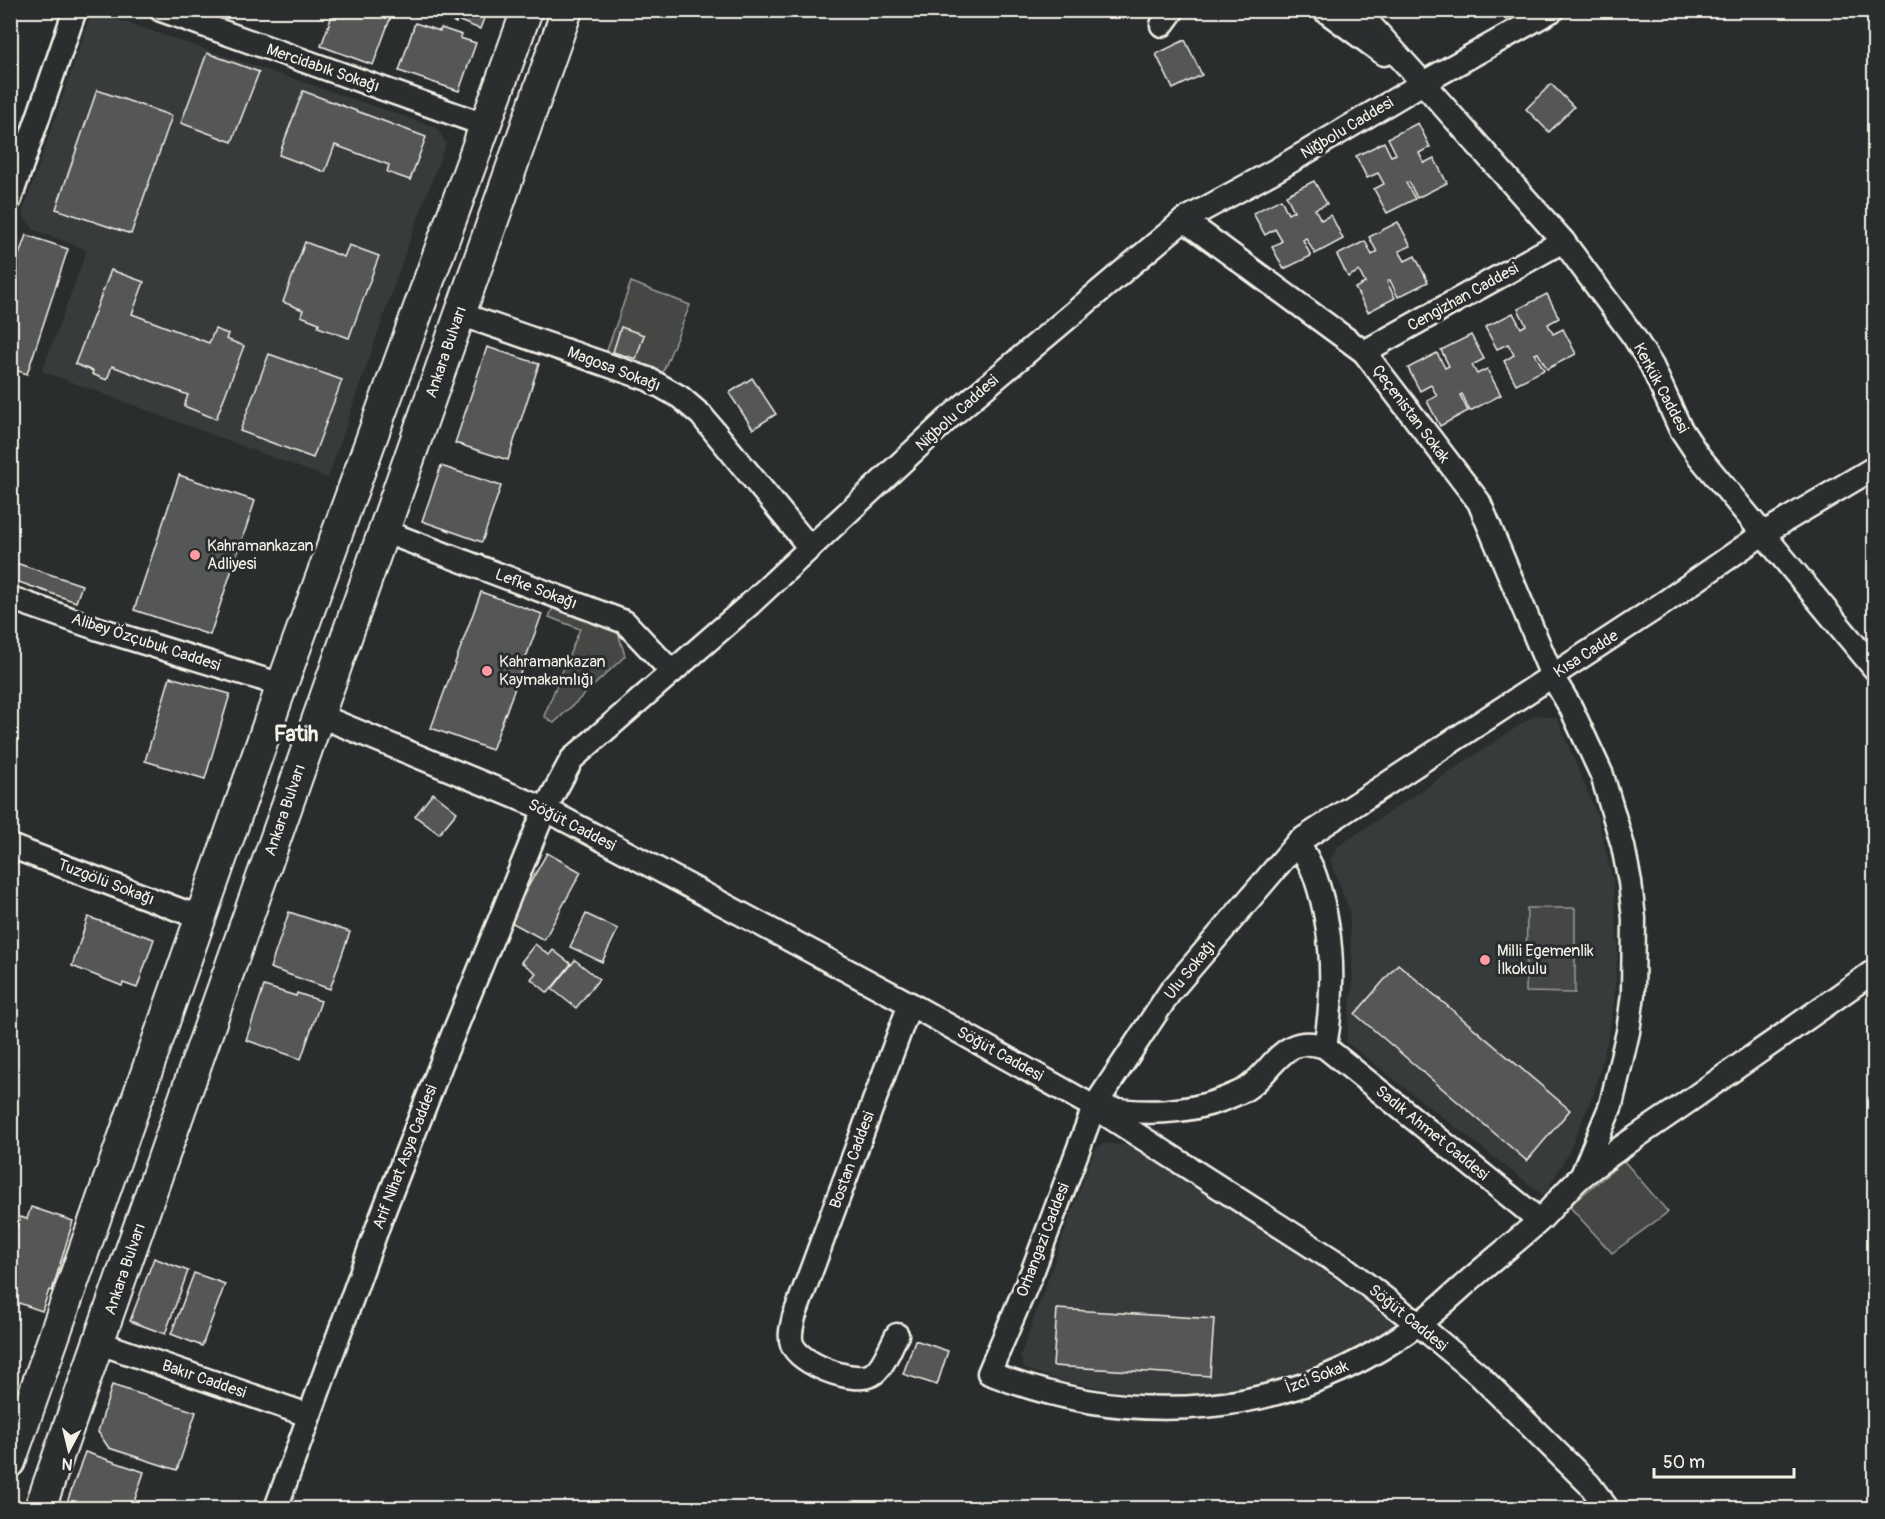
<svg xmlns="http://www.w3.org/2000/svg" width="1885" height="1519" font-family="Pangolin,sans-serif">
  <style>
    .built { fill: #373a3a }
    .green { fill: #444645; stroke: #9c9c96; stroke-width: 1.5 }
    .building { fill: #555756; stroke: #f4f1e8; stroke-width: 1.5 }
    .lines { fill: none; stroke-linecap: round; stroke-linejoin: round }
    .minor-casing { stroke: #f4f1e8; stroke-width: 27 }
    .major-casing { stroke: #f4f1e8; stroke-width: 34 }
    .minor { stroke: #2a2d2e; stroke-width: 22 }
    .major { stroke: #2a2d2e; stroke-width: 30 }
    .poi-dot { fill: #ff9aa2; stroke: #2a2d2e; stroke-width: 2 }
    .labels { text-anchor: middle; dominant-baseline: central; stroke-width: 6; stroke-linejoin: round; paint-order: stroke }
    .street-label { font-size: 16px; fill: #f4f1e8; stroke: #2a2d2e }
    .poi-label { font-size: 16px; fill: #f4f1e8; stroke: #2a2d2e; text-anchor: start }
    .district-label { font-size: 22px; font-weight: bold; fill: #f4f1e8; stroke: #2a2d2e }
  </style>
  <rect width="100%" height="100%" fill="#2a2d2e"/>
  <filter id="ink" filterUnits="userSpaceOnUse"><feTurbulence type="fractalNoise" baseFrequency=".0167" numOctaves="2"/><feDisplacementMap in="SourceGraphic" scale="12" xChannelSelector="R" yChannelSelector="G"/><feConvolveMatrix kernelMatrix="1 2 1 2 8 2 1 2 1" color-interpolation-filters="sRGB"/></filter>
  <g filter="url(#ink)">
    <g class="built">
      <path d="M 92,11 L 436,127 L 446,143 L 408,245 L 328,478 L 42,371 L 87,250 L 34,230 L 22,214 Z"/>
      <path d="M 1535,715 L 1557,718 L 1597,815 L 1613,880 L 1618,947 L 1614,1002 L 1610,1030 L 1594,1092 L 1570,1150 L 1544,1196 L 1346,1042 L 1353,982 L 1349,909 L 1330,860 L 1337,847 Z"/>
      <path d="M 1104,1143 L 1148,1147 L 1266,1229 L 1394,1322 L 1392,1337 L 1305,1375 L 1244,1389 L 1213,1393 L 1152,1395 L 1122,1392 L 1062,1381 L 1025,1369 L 1020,1357 L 1094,1150 Z"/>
    </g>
    <g class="green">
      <path d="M 631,282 L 690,305 L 661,377 L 605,356 Z"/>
      <path d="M 554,605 L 617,629 L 625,656 L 554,723 L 544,716 L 580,629 L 549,617 Z"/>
      <path d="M 1527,908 L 1575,908 L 1575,993 L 1526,992 Z"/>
      <path d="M 1624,1161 L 1668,1212 L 1612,1253 L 1569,1206 Z"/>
    </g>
    <g class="building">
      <path d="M 334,10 L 367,10 L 390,19 L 373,65 L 321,46 Z"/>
      <path d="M 429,10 L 487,10 L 480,29 L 457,20 L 456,23 Z"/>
      <path d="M 415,23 L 440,31 L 441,28 L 462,35 L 460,38 L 476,43 L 459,91 L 399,71 Z"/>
      <path d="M 1185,40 L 1202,75 L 1173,89 L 1156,54 Z"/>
      <path d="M 207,53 L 259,72 L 232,142 L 181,123 Z"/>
      <path d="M 1551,84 L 1574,107 L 1549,132 L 1526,109 Z"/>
      <path d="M 97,90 L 172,116 L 131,234 L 56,209 Z"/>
      <path d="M 303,91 L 426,137 L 410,180 L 387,172 L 389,165 L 335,145 L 325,172 L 279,155 Z"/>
      <path d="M 1418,123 L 1430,147 L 1419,153 L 1424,163 L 1434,158 L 1447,183 L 1417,198 L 1409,182 L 1406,183 L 1415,199 L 1387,213 L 1374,189 L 1384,184 L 1378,173 L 1367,178 L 1356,156 L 1384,142 L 1391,156 L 1396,154 L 1388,138 Z"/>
      <path d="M 1314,181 L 1327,204 L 1315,209 L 1321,220 L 1331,215 L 1343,239 L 1315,254 L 1306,238 L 1303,240 L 1311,256 L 1284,269 L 1272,247 L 1282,241 L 1275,229 L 1265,235 L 1253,213 L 1281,199 L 1288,214 L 1294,211 L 1286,195 Z"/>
      <path d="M 1398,222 L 1411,246 L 1399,251 L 1405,261 L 1415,256 L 1428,282 L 1398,297 L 1390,280 L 1387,282 L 1395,298 L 1368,312 L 1355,288 L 1365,283 L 1359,271 L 1348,277 L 1337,255 L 1365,241 L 1372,255 L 1377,252 L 1369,237 Z"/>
      <path d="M 26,235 L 68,249 L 27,374 L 10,368 L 10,280 Z"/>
      <path d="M 305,242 L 344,257 L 349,245 L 379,256 L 349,338 L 318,327 L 319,323 L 301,316 L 303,310 L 283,302 Z"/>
      <path d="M 111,270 L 144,282 L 132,314 L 209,343 L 215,329 L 228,334 L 226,339 L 244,346 L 216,419 L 184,406 L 188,395 L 112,366 L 107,380 L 92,374 L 93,371 L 75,364 Z"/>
      <path d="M 1547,294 L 1559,318 L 1548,324 L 1553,334 L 1563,329 L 1576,354 L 1547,369 L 1538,353 L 1535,354 L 1544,370 L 1516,384 L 1504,361 L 1514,355 L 1508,344 L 1497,349 L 1485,327 L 1513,313 L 1521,328 L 1526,325 L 1518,309 Z"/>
      <path d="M 621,327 L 644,335 L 636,359 L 613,352 Z"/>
      <path d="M 1471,335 L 1484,359 L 1472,365 L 1477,374 L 1487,369 L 1501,395 L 1470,411 L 1462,394 L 1460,395 L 1468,411 L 1440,426 L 1427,401 L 1437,396 L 1431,385 L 1420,391 L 1408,368 L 1437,353 L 1445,368 L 1449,366 L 1441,350 Z"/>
      <path d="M 487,347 L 539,364 L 508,460 L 455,443 Z"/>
      <path d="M 269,354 L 342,380 L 313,458 L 240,431 Z"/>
      <path d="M 752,378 L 776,414 L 753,429 L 729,393 Z"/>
      <path d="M 441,466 L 501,486 L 482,542 L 422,521 Z"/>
      <path d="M 179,475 L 255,501 L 210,635 L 134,610 Z"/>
      <path d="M 10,561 L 82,585 L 76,602 L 10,579 Z"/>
      <path d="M 481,592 L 542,614 L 492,750 L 431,728 Z"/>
      <path d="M 170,677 L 230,694 L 205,779 L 145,761 Z"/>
      <path d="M 433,793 L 457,812 L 439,834 L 415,816 Z"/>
      <path d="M 547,853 L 581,872 L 544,940 L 509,921 Z"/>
      <path d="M 289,912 L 350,932 L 330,989 L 270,968 Z"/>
      <path d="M 586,914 L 618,929 L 602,962 L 570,947 Z"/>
      <path d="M 88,917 L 154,939 L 137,988 L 123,983 L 122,986 L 72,966 Z"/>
      <path d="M 535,944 L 549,955 L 553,950 L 571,964 L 548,993 L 531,979 L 536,973 L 521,962 Z"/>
      <path d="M 575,960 L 599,979 L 576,1008 L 552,989 Z"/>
      <path d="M 1398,964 L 1570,1110 L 1527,1161 L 1355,1014 Z"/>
      <path d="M 264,986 L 296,996 L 297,993 L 321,1001 L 301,1059 L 246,1040 Z"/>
      <path d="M 31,1207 L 73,1221 L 52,1291 L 49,1290 L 42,1311 L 10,1300 L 10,1246 L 20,1217 L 27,1219 Z"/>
      <path d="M 154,1258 L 188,1271 L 165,1334 L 130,1321 Z"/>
      <path d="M 194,1273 L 225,1284 L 202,1346 L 171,1334 Z"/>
      <path d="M 1057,1309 L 1214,1319 L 1210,1376 L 1053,1366 Z"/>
      <path d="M 915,1340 L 948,1351 L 937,1385 L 903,1374 Z"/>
      <path d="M 112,1385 L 196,1412 L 177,1470 L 109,1448 L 98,1432 Z"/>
      <path d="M 85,1452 L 144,1472 L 132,1508 L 65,1508 Z"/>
    </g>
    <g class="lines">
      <defs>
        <g id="minor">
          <path d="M 161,10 L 485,125"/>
          <path d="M 1324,10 L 1384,54"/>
          <path d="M 1357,10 L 1423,83 L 1563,241 L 1634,337 L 1652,366 L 1680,428 L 1698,455 L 1874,668"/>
          <path d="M 1162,25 L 1173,10"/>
          <path d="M 10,199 L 75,10"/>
          <path d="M 1184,220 L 1364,352 L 1479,502 L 1552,676 L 1571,708 L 1602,775 L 1623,846 L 1630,882 L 1634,919 L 1633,994 L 1628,1032 L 1611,1105 L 1583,1173"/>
          <path d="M 460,314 L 648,379 L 680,397 L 701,415 L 810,548"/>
          <path d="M 1364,352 L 1563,241"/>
          <path d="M 1874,468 L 1764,533 L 1665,602 L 1298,842 L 1170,992 L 1094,1107 L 1033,1270 L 989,1373 C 1133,1430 1289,1419 1417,1325 C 1436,1311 1454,1294 1472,1278 C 1494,1259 1517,1241 1539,1221 C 1555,1206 1568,1186 1586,1173 C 1617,1149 1651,1127 1683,1105 C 1747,1060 1811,1016 1874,971"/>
          <path d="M 383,531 L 625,622 L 672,672"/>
          <path d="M 10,598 L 99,629 L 282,685"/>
          <path d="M 318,715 L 545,809 L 910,1004 L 1094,1107 L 1344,1267 L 1418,1324 L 1478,1374 L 1589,1484 L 1607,1508"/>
          <path d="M 1298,842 C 1304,853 1311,864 1315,876 C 1334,931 1335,989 1325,1047"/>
          <path d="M 10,846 L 201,918"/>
          <path d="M 1101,1108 C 1144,1114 1184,1114 1224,1099 C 1231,1096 1239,1093 1246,1089 C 1274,1071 1283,1032 1325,1047 L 1539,1220"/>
          <path d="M 897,1335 C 890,1347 883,1369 871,1375 C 853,1384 799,1364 792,1344 C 789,1335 792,1326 794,1317 L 910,1004"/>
          <path d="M 100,1343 L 308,1415"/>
          <path d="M 276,1508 L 381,1218 L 443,1059 L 545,809 L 572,759 L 750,604 L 950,417 L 1184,220 L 1276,170 L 1423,83 L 1553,10"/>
        </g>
        <g id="major">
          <path d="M 10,1462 L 282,685 L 527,10"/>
          <path d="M 40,1508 L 567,10"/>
        </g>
      </defs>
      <use href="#minor" class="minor-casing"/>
      <use href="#major" class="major-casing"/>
      <use href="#minor" class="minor"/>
      <use href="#major" class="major"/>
    </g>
  </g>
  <g class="poi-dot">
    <circle cx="195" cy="555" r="6"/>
    <circle cx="487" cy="671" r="6"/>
    <circle cx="1485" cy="960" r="6"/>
  </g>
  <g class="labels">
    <g class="street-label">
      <text transform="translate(323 68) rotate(19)">Mercidabık Sokağı</text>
      <text transform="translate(1347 128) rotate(-31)">Niğbolu Caddesi</text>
      <text transform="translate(1463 297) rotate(-29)">Cengizhan Caddesi</text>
      <text transform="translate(446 352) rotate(-71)">Ankara Bulvarı</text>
      <text transform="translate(614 369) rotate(21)">Magosa Sokağı</text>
      <text transform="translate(1661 388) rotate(62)">Kerkük Caddesi</text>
      <text transform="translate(957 413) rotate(-42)">Niğbolu Caddesi</text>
      <text transform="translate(1411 414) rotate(53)">Çeçenistan Sokak</text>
      <text transform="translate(536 589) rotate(21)">Lefke Sokağı</text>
      <text transform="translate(146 642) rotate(18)">Alibey Özçubuk Caddesi</text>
      <text transform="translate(1586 654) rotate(-33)">Kısa Cadde</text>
      <text transform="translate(285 810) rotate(-71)">Ankara Bulvarı</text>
      <text transform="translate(572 825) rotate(27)">Söğüt Caddesi</text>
      <text transform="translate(106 882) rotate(21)">Tuzgölü Sokağı</text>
      <text transform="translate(1190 970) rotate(-51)">Ulu Sokağı</text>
      <text transform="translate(1000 1054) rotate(29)">Söğüt Caddesi</text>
      <text transform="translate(1432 1133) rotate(39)">Sadık Ahmet Caddesi</text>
      <text transform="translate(405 1157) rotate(-69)">Arif Nihat Asya Caddesi</text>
      <text transform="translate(852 1160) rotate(-70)">Bostan Caddesi</text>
      <text transform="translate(1043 1240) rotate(-69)">Orhangazi Caddesi</text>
      <text transform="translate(125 1269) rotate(-71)">Ankara Bulvarı</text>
      <text transform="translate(1408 1318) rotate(39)">Söğüt Caddesi</text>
      <text transform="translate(1317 1377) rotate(-21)">İzci Sokak</text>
      <text transform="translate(204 1379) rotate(19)">Bakır Caddesi</text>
    </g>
    <g class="poi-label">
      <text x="207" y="546">Kahramankazan<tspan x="207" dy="18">Adliyesi</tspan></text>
      <text x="499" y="662">Kahramankazan<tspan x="499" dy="18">Kaymakamlığı</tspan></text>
      <text x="1497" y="951">Milli Egemenlik<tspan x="1497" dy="18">İlkokulu</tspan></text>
    </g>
    <g class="district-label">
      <text x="296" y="734">Fatih</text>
    </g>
  </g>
  <rect width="1885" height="1519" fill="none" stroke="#2a2d2e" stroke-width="36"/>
  <rect x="18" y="18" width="1849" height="1483" fill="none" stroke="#f4f1e8" stroke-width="2" filter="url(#ink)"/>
  <g transform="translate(69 1450) rotate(187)" stroke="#2a2d2e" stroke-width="4.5" paint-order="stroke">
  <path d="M0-4.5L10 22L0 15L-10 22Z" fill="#f4f1e8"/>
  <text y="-9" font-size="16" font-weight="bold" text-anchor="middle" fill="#f4f1e8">N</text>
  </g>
  <path d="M1654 1468v9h140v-9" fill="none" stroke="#f4f1e8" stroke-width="3"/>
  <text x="1663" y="1468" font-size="18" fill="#f4f1e8" stroke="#2a2d2e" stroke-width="4.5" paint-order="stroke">50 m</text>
</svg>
